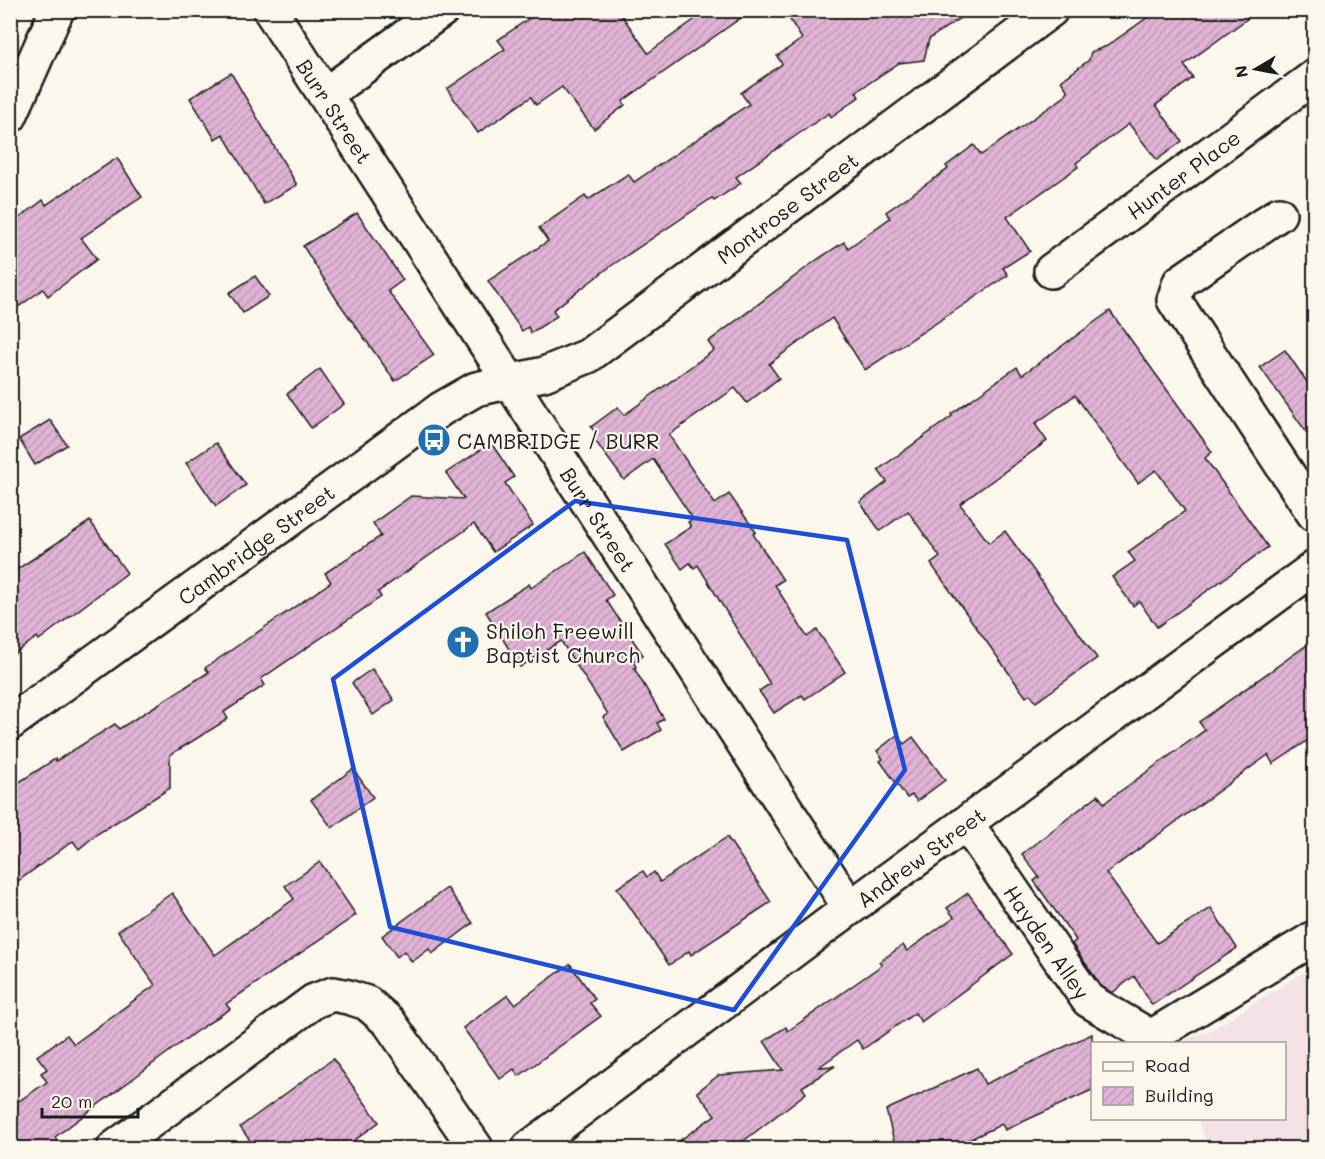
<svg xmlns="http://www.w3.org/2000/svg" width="1325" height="1159" font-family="Mali,sans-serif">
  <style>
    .built { fill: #f3e2e5 }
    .building { fill: url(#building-hatch); stroke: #1c1c1c; stroke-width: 1.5 }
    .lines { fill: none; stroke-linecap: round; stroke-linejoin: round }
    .minor-casing { stroke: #1c1c1c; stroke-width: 38 }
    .minor { stroke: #fbf7ec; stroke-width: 33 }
    .marked { fill: none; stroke: #1d4ed8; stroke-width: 4.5; stroke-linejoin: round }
    .labels { text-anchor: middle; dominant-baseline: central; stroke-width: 4.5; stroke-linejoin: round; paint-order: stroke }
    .street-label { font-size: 21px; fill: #1c1c1c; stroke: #fbf7ec }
    .poi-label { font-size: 21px; fill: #1c1c1c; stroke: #fbf7ec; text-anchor: start }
  </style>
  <defs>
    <pattern id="building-hatch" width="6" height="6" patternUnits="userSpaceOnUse" patternTransform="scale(1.5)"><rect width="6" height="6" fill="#e0b2d5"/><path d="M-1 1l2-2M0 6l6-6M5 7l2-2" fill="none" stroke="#c098b6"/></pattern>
  </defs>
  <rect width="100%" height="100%" fill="#fbf7ec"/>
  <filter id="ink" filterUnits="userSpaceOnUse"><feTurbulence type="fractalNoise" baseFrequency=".0167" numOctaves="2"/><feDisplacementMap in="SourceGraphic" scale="12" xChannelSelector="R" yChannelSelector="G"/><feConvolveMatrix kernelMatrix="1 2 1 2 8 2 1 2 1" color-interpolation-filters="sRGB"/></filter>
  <g filter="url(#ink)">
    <path class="built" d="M 1314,966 L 1314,1148 L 1209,1148 L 1197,1119 L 1284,1118 L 1284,1044 L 1179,1043 L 1212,1029 Z"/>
    <g class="building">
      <path d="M 541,10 L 618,10 L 648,53 L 708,10 L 752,10 L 623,101 L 625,105 L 594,129 L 562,87 L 536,105 L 531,97 L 478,133 L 447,89 L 505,49 L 498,40 Z"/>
      <path d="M 784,10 L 972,10 L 929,39 L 924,60 L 899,63 L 856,92 L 859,97 L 831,117 L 829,113 L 736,177 L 741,183 L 714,201 L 712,198 L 611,266 L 553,310 L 557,316 L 531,333 L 528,327 L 522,331 L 488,281 L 548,241 L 539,228 L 585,196 L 588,200 L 628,174 L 634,182 L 749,104 L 741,93 L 782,64 L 777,56 L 802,39 Z"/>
      <path d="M 1158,10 L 1259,10 L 1184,65 L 1193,78 L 1156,105 L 1182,141 L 1157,160 L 1129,124 L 1076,163 L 1078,167 L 1007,217 L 1030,251 L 1003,268 L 1008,275 L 962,306 L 865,370 L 832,318 L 769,364 L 779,378 L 747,403 L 735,388 L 669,435 L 715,504 L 729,494 L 756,532 L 753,534 L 783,580 L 775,585 L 807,637 L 817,630 L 845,672 L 805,699 L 802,695 L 774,713 L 759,691 L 770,684 L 698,565 L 694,568 L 690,563 L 682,569 L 665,544 L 691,527 L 688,522 L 693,519 L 653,459 L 624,480 L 593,438 L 597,435 L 591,427 L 618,407 L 624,415 L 714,350 L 708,342 L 818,259 L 844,242 L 848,248 L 890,218 L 886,212 L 948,169 L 946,166 L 974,145 L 981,155 L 1064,97 L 1068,91 L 1061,81 L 1089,60 L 1091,52 L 1107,46 Z"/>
      <path d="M 231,73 L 297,185 L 264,204 L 223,134 L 215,139 L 190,98 Z"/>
      <path d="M 117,158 L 142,197 L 81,238 L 97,259 L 48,296 L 43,289 L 10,313 L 10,225 L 43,200 L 46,205 Z"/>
      <path d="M 357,213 L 403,280 L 388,291 L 434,355 L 395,381 L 337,300 L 303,246 Z"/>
      <path d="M 255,276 L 269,296 L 243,313 L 229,293 Z"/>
      <path d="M 1110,311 L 1212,452 L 1205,458 L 1268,547 L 1157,627 L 1139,601 L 1133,606 L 1112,577 L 1135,561 L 1128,552 L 1185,511 L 1156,470 L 1138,483 L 1075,395 L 1035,424 L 1047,441 L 960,504 L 989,543 L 1005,531 L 1097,658 L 1036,702 L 1030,694 L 1026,697 L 931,564 L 940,557 L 908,511 L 880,531 L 860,502 L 887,482 L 878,470 L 952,416 L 951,414 L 1017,367 L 1022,375 Z"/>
      <path d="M 1285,350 L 1314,392 L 1314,443 L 1260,367 Z"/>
      <path d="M 320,369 L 344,404 L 311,428 L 287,394 Z"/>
      <path d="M 50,420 L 67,445 L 35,465 L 19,439 Z"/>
      <path d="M 216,443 L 246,485 L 216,506 L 186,463 Z"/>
      <path d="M 491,443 L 514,477 L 505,483 L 533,525 L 493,552 L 474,524 L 378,592 L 381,597 L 261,679 L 265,685 L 224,712 L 228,719 L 170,755 L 170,788 L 97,834 L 79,849 L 73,841 L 10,887 L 10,788 L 55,759 L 56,761 L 115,724 L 119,729 L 209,672 L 205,668 L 331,582 L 325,573 L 381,536 L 373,523 L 411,496 L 464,499 L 446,473 Z"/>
      <path d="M 90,521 L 127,573 L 39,640 L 37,637 L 10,657 L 10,574 Z"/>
      <path d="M 585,552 L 613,595 L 606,600 L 643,655 L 633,661 L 636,667 L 634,668 L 664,719 L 657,723 L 661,730 L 624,752 L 603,717 L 608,714 L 561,641 L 520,667 L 486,612 L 529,584 L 531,588 Z"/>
      <path d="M 1314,640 L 1314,736 L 1273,764 L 1268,755 L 1106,873 L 1157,943 L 1211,908 L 1237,948 L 1152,1005 L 1134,976 L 1112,993 L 1101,986 L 1072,944 L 1076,940 L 1034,881 L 1039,877 L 1022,854 L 1098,795 L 1104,803 L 1205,730 L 1199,722 Z"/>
      <path d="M 372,669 L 394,700 L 373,715 L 352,683 Z"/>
      <path d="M 897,735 L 904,744 L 913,737 L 945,780 L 917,801 L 912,795 L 907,798 L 880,761 L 883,759 L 877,751 Z"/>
      <path d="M 353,769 L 373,797 L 332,828 L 311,800 Z"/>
      <path d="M 727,837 L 771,902 L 691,955 L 689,951 L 669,965 L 617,888 L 643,871 L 647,877 L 654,872 L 660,882 Z"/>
      <path d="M 320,862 L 356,915 L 226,1004 L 230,1009 L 198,1030 L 55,1137 L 63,1149 L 10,1149 L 10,1107 L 47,1082 L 41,1073 L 47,1069 L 37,1056 L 67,1035 L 74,1044 L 155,985 L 118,931 L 172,893 L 215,955 L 294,899 L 285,886 Z"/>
      <path d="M 447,888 L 473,923 L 432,954 L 429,949 L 412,962 L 404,951 L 397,957 L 382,936 Z"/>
      <path d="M 968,893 L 1013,954 L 921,1022 L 915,1013 L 863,1049 L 857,1040 L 819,1067 L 835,1066 L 802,1087 L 806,1093 L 733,1149 L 668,1149 L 715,1115 L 697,1092 L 719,1075 L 783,1070 L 764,1041 L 786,1027 L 788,1031 L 882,965 L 879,962 L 903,945 L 907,951 L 954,917 L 947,908 Z"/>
      <path d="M 570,964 L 595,999 L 590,1003 L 601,1016 L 519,1076 L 514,1069 L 500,1079 L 463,1028 L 508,995 L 515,1004 Z"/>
      <path d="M 1092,1034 L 1092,1090 L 1005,1130 L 1002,1124 L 950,1149 L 896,1149 L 886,1110 L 977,1068 L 985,1084 Z"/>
      <path d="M 333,1059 L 379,1122 L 343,1149 L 256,1149 L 240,1127 Z"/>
    </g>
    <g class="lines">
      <defs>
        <g id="minor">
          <path id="s1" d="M 270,10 L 850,908"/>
          <path d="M 326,94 L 442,10"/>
          <path d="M 10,116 L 57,10"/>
          <path d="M 1279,214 L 1180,282 L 1174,300 L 1314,514"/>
          <path id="s2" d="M 1051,271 L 1314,77"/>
          <path id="s3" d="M 10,723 L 441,409 L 476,389 L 544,374 L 588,356 L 1051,10"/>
          <path id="s4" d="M 966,823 L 1088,1000 L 1151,1037 L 1314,938"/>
          <path d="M 114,1148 L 314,1001 L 333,994 L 348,997 L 367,1003 L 389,1022 L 476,1148"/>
          <path id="s5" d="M 529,1148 L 850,908 L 1314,568"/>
        </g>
      </defs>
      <use href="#minor" class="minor-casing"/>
      <use href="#minor" class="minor"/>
    </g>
  </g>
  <path class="marked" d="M 575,501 L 847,540 L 905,770 L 734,1010 L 390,927 L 333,679 Z"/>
  <defs>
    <symbol id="bus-disc" viewBox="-11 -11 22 22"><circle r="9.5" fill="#1f6fb2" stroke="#fbf7ec"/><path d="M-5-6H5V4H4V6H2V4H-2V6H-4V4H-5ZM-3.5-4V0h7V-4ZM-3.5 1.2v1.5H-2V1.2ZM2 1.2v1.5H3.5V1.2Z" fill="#fff"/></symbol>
    <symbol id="church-disc" viewBox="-11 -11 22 22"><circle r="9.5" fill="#1f6fb2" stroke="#fbf7ec"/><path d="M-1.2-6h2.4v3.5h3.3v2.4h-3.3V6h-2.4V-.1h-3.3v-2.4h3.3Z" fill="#fff"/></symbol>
  </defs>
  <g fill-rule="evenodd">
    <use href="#bus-disc" x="415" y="421" width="38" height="38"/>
    <use href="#church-disc" x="444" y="623" width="38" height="38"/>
  </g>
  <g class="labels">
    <g class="street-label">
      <text stroke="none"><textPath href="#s1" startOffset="120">Burr Street</textPath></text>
      <text stroke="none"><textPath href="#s2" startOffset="164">Hunter Place</textPath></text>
      <text stroke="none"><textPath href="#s3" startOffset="939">Montrose Street</textPath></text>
      <text stroke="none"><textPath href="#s1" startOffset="606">Burr Street</textPath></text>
      <text stroke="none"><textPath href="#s3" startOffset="304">Cambridge Street</textPath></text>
      <text stroke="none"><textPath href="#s5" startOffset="488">Andrew Street</textPath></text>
      <text stroke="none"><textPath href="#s4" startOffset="144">Hayden Alley</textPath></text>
    </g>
    <g class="poi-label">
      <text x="457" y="440">CAMBRIDGE / BURR</text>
      <text x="486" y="630">Shiloh Freewill<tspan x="486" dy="24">Baptist Church</tspan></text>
    </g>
  </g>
  <rect width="1325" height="1159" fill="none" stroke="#fbf7ec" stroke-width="36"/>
  <rect x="18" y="18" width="1289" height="1123" fill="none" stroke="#1c1c1c" stroke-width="2" filter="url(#ink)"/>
  <rect x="1091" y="1042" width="195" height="78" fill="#fbf7ec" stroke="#a29f99" stroke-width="1.5"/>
  <rect x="1103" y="1062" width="30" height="9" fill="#fbf7ec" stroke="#a29f99" stroke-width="1.5"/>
  <text x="1145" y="1072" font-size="18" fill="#1c1c1c">Road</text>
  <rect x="1103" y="1087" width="30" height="18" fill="url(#building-hatch)" stroke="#a29f99" stroke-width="1.5"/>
  <text x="1145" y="1102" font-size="18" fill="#1c1c1c">Building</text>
  <g transform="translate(1256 69) rotate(260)" stroke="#fbf7ec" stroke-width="4.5" paint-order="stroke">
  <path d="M0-4.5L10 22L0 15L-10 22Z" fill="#1c1c1c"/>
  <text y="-9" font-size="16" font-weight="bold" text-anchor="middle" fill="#1c1c1c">N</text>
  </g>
  <path d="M42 1108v9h96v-9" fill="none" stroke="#1c1c1c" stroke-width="3"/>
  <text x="51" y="1108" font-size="18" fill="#1c1c1c" stroke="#fbf7ec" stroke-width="4.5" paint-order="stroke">20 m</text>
</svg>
